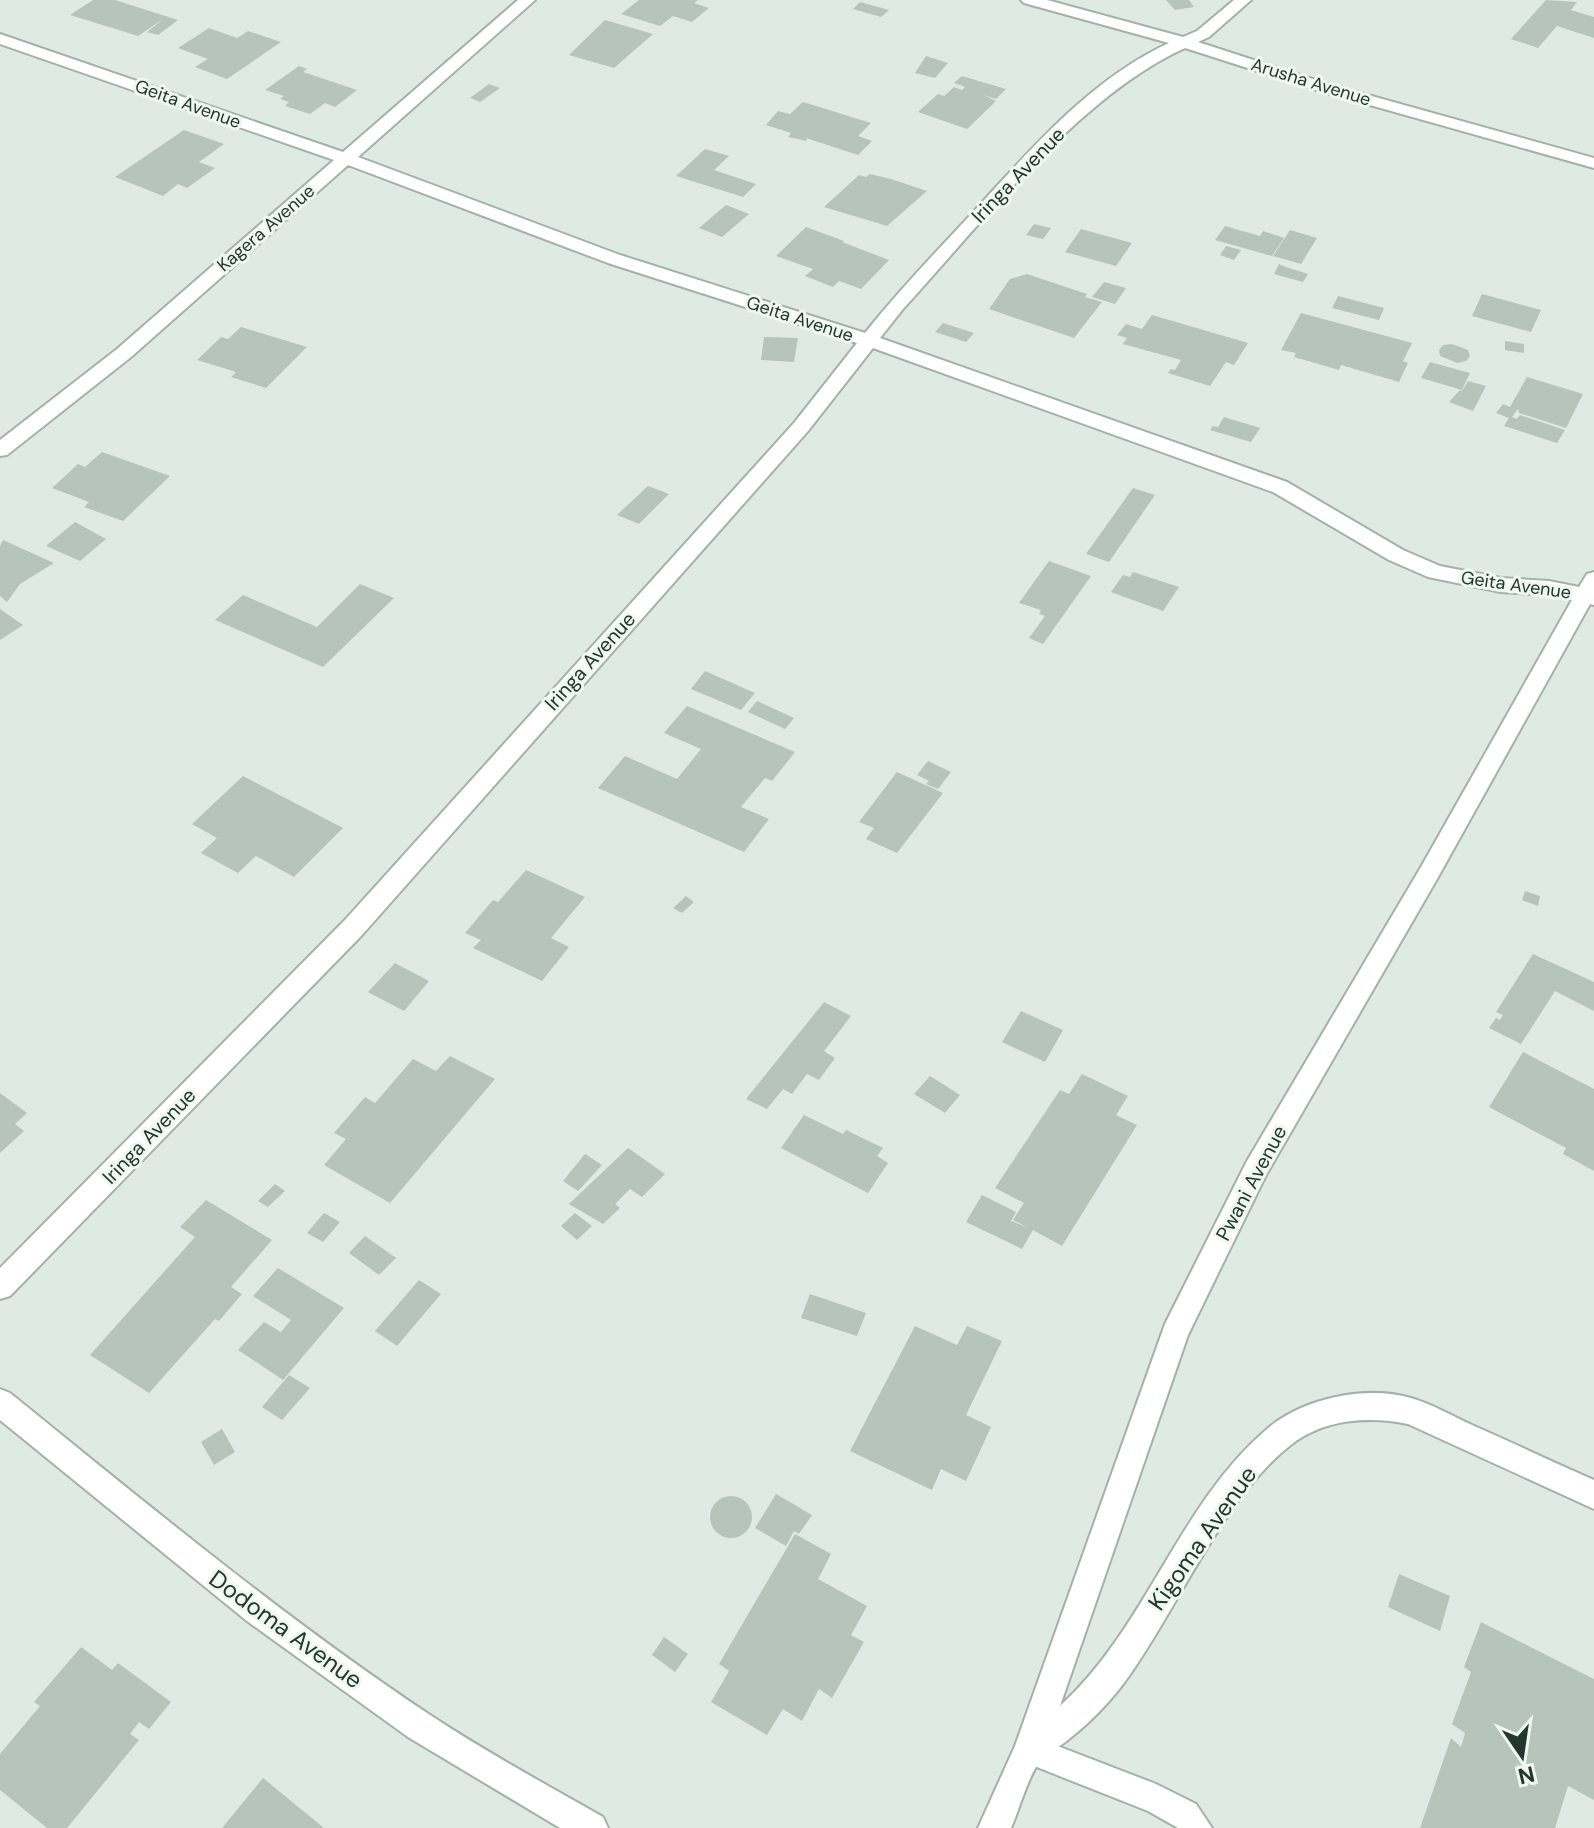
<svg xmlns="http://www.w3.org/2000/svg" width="1594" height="1828" font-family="'DM Sans',sans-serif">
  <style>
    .building { fill: #b6c4bc }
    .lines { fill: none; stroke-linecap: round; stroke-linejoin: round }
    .service-casing { stroke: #a3b1aa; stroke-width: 4 }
    .minor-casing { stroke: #a3b1aa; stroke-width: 4 }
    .service { fill: #fff; fill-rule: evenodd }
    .minor { fill: #fff; fill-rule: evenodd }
    .labels { text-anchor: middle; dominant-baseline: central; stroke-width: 6; stroke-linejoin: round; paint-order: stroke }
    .far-street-label { font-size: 18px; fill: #22382f; stroke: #f0f7f2 }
    .street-label { font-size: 20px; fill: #22382f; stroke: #f0f7f2 }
    .near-street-label { font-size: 24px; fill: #22382f; stroke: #f0f7f2 }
  </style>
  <rect width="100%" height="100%" fill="#e0eae4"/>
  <g class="building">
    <path d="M 93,0 L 115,0 L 178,20 L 158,35 L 147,32 L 163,19 L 138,36 L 70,15 Z"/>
    <path d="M 639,0 L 698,0 L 694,3 L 709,8 L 692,22 L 673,16 L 660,26 L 621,14 Z"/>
    <path d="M 1166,0 L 1189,0 L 1194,7 L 1175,10 Z"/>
    <path d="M 1546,0 L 1577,2 L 1571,10 L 1594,17 L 1594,38 L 1557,26 L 1538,48 L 1511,39 Z"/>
    <path d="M 860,2 L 889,10 L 881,17 L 853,9 Z"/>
    <path d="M 605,20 L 653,34 L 614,68 L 569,55 Z"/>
    <path d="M 209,28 L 237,38 L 248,31 L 281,42 L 227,79 L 195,67 L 208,59 L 178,48 Z"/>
    <path d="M 926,56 L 948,63 L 935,78 L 915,73 Z"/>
    <path d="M 299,66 L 307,69 L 303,72 L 357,90 L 335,107 L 325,103 L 310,114 L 285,106 L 289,102 L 280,99 L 284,96 L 265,90 Z"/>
    <path d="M 962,76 L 1006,89 L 996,99 L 983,95 L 996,101 L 967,129 L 918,112 L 938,94 L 944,96 L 954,87 L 962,90 L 965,87 L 954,83 Z"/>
    <path d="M 489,84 L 500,88 L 480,102 L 470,98 Z"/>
    <path d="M 803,102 L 871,123 L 858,136 L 872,141 L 858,155 L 806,138 L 807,141 L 788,137 L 791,133 L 766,125 L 778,111 L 790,114 Z"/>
    <path d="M 184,130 L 224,144 L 199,162 L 215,168 L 187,188 L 178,184 L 163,196 L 115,177 Z"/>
    <path d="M 705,149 L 729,156 L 714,170 L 756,184 L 743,197 L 676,176 Z"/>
    <path d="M 870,174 L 891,179 L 927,191 L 887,226 L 824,207 L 859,175 L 866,177 Z"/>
    <path d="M 726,205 L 749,214 L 722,237 L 699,228 Z"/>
    <path d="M 1034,224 L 1051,228 L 1043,239 L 1026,235 Z"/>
    <path d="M 1225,226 L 1260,236 L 1263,231 L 1284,238 L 1272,256 L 1215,240 Z"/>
    <path d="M 806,227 L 844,241 L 842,242 L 889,260 L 861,289 L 839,281 L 833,287 L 805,276 L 813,269 L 776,256 Z"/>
    <path d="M 1081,229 L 1132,243 L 1116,266 L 1065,252 Z"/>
    <path d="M 1290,230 L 1317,238 L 1301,264 L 1273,256 Z"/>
    <path d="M 1226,246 L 1241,250 L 1234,260 L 1220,255 Z"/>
    <path d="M 1279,264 L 1286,267 L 1308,274 L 1303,282 L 1274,274 Z"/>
    <path d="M 1027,274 L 1087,294 L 1085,297 L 1102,302 L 1074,338 L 989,309 L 1010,279 Z"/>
    <path d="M 1104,282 L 1126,288 L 1115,304 L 1092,297 Z"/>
    <path d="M 1482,294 L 1541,310 L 1531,332 L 1472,316 Z"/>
    <path d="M 1338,296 L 1384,308 L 1379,320 L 1332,308 Z"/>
    <path d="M 1301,313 L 1412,343 L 1403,361 L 1408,363 L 1399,382 L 1341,365 L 1339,370 L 1294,357 L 1296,353 L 1281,350 Z"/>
    <path d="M 1152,315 L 1248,343 L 1234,365 L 1226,362 L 1210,386 L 1168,373 L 1171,369 L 1175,370 L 1181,360 L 1123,344 L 1127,338 L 1117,335 L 1126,324 L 1142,329 Z"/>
    <path d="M 943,323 L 974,333 L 966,342 L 935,332 Z"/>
    <path d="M 241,327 L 307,347 L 266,388 L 231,377 L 236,372 L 197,360 L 221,337 L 228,339 Z"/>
    <path d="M 764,337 L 798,338 L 794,362 L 761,360 Z"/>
    <path d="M 1505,341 L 1524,344 L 1524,353 L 1505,350 Z"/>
    <path d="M 1452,344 L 1468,350 L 1470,356 L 1466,361 L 1457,363 L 1440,356 L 1439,350 L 1443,345 Z"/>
    <path d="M 1430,362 L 1470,373 L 1462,390 L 1421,378 Z"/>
    <path d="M 1527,377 L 1583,394 L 1566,428 L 1519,413 L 1518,409 L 1512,417 L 1517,419 L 1520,415 L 1565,430 L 1557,443 L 1504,426 L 1509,418 L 1496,413 L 1503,404 L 1510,407 Z"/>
    <path d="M 1468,381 L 1486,386 L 1473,411 L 1449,402 L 1460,390 L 1462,391 Z"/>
    <path d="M 1224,417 L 1260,428 L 1251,442 L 1210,430 L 1213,426 L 1218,427 Z"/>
    <path d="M 102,452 L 170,476 L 123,521 L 84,507 L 89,502 L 52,488 L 78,464 L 85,467 Z"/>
    <path d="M 648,486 L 669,494 L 639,524 L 617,515 Z"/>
    <path d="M 1133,488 L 1155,495 L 1109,562 L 1086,554 Z"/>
    <path d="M 75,522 L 106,539 L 80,561 L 46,546 Z"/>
    <path d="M 3,540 L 54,563 L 20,584 L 7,602 L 0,596 L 0,546 Z"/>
    <path d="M 1049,561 L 1091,576 L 1043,644 L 1029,638 L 1045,616 L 1039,614 L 1041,610 L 1019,603 Z"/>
    <path d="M 1133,572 L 1179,587 L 1163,611 L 1111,592 L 1123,575 L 1130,577 Z"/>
    <path d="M 360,584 L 394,598 L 323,667 L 215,620 L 243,595 L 317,627 Z"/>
    <path d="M 0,609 L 23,625 L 0,640 Z"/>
    <path d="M 705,671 L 755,693 L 741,710 L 691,689 Z"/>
    <path d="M 757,701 L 794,718 L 785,729 L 748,712 Z"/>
    <path d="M 687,706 L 795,752 L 772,781 L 765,778 L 741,807 L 769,819 L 744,852 L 598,788 L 625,756 L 677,779 L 701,749 L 664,733 Z"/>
    <path d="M 928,761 L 951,772 L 938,789 L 926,784 L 929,781 L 917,775 Z"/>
    <path d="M 897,772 L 943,793 L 897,853 L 866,839 L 874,828 L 859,822 Z"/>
    <path d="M 243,776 L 343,828 L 294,877 L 256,856 L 238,873 L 201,853 L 217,838 L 192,824 Z"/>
    <path d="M 526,870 L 585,897 L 551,938 L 569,947 L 542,981 L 473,948 L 481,940 L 465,933 L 493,900 L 498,902 Z"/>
    <path d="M 1525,891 L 1540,896 L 1538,906 L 1522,900 Z"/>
    <path d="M 686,896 L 694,902 L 682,913 L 673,908 Z"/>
    <path d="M 1533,954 L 1594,982 L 1594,1011 L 1555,991 L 1521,1044 L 1489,1028 L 1496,1018 L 1500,1020 L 1503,1015 L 1496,1012 Z"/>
    <path d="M 395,963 L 429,981 L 404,1011 L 368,992 Z"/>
    <path d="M 824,1002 L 851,1016 L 824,1051 L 835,1058 L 819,1080 L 807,1074 L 792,1094 L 783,1089 L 767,1109 L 746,1099 Z"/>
    <path d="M 1021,1011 L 1063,1030 L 1045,1062 L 1002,1042 Z"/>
    <path d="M 1523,1052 L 1594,1089 L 1594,1171 L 1563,1154 L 1566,1148 L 1489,1107 Z"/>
    <path d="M 450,1056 L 495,1079 L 390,1203 L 324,1165 L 346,1139 L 334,1133 L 365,1097 L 375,1103 L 413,1059 L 436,1071 Z"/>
    <path d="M 1082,1074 L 1128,1096 L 1116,1115 L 1137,1125 L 1062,1246 L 1033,1230 L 1022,1249 L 966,1222 L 982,1195 L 1016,1212 L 1010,1223 L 1012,1221 L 1030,1229 L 1013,1220 L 1024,1203 L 995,1188 L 1060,1090 L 1069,1094 Z"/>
    <path d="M 930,1076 L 960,1095 L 945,1113 L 914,1094 Z"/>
    <path d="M 0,1093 L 27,1113 L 15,1124 L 24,1131 L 0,1153 Z"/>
    <path d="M 804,1115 L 843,1134 L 846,1130 L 883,1148 L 877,1156 L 888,1163 L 868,1193 L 781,1148 Z"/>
    <path d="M 628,1148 L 665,1174 L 642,1197 L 630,1189 L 615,1204 L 620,1208 L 603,1224 L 569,1204 Z"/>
    <path d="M 585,1154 L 602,1165 L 578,1191 L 563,1181 Z"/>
    <path d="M 275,1184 L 285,1191 L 268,1207 L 258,1201 Z"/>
    <path d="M 206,1200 L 272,1240 L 231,1287 L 242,1294 L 219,1321 L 215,1319 L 149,1393 L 90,1355 L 195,1237 L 180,1227 Z"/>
    <path d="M 324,1213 L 340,1222 L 323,1242 L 307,1233 Z"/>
    <path d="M 575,1213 L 592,1226 L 577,1240 L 561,1226 Z"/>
    <path d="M 365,1236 L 396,1258 L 379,1275 L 349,1253 Z"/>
    <path d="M 278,1268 L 344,1308 L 283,1380 L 238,1350 L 264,1322 L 281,1332 L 291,1320 L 253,1296 Z"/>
    <path d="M 419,1280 L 441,1294 L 397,1346 L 375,1331 Z"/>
    <path d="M 810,1294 L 866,1313 L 857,1336 L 801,1318 Z"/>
    <path d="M 915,1326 L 957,1345 L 967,1326 L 1002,1341 L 966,1415 L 991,1427 L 966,1481 L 941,1469 L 932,1490 L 850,1451 Z"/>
    <path d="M 289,1375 L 310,1388 L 282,1420 L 262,1407 Z"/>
    <path d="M 222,1429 L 235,1452 L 214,1465 L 201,1442 Z"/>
    <path d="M 776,1494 L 812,1515 L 799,1534 L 794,1531 L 786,1546 L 755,1528 Z"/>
    <circle cx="731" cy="1517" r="21"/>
    <path d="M 795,1534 L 831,1554 L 818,1579 L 867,1606 L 851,1635 L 864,1642 L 832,1698 L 819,1689 L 802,1721 L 783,1709 L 767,1735 L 711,1702 L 729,1671 L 719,1664 Z"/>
    <path d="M 1399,1574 L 1450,1596 L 1440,1631 L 1388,1607 Z"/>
    <path d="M 1481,1622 L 1594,1679 L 1594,1800 L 1568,1786 L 1555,1828 L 1420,1828 L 1451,1738 L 1461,1747 L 1465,1733 L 1452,1724 L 1471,1672 L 1464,1667 Z"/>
    <path d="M 664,1637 L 688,1654 L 675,1672 L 652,1655 Z"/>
    <path d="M 81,1647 L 112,1670 L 118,1663 L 171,1702 L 149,1729 L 139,1722 L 130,1734 L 139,1740 L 67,1828 L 47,1828 L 0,1790 L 0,1754 L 40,1706 L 34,1702 Z"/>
    <path d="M 263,1778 L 324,1828 L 222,1828 Z"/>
  </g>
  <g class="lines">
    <defs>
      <path id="service" d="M 1029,1735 L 1156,1784 L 1196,1804 L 1212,1828 L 1178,1828 L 1148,1811 L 1019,1760 L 1014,1750 L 1019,1740 Z"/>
      <g id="minor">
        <path d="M 518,0 L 535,0 L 358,157 L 620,255 L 865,333 C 899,290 938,250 975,210 C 1032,148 1091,79 1169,43 L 1024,3 L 1021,0 L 1047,0 L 1183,37 L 1197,31 L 1234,0 L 1251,0 L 1209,37 L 1198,42 L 1325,83 L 1594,158 L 1594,168 L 1313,89 L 1185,48 C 1079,96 982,223 903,309 L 880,338 L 1287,482 L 1403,550 L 1440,566 L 1501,578 L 1549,581 L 1579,587 L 1587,574 L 1594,572 L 1594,605 L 1590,604 L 1437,879 L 1265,1177 L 1188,1335 L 1060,1706 C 1147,1627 1178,1505 1267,1429 C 1303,1398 1366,1385 1411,1398 C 1432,1404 1452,1416 1472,1425 C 1513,1443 1553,1462 1594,1480 L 1594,1509 L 1408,1424 C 1369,1416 1325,1419 1292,1444 C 1226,1494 1179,1605 1131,1673 C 1114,1698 1093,1720 1069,1739 C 1061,1746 1047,1753 1040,1761 C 1028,1776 1019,1810 1011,1828 L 978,1828 L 1015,1746 L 1165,1324 L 1247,1161 L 1421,867 L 1572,600 L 1549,595 L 1501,592 L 1428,577 L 1389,560 L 1273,492 L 873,348 L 808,431 L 362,935 L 10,1296 L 0,1299 L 0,1268 L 344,921 L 794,423 L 857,343 L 608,263 L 348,165 L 131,357 L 7,455 L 0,456 L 0,440 L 117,349 L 334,160 L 0,44 L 0,34 L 343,152 Z"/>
        <path d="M 0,1389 L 10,1393 C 147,1504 283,1617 430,1715 C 486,1752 545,1784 603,1817 L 608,1828 L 560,1828 L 408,1737 L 247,1621 L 0,1420 Z"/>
      </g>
    </defs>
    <use href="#service" class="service-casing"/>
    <use href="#minor" class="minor-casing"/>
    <use href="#service" class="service"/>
    <use href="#minor" class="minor"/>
  </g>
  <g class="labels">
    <g class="far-street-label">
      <text transform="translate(1311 82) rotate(17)">Arusha Avenue</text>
      <text transform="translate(188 104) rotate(20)">Geita Avenue</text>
      <text transform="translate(266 228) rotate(-41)">Kagera Avenue</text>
      <text transform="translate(800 319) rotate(18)">Geita Avenue</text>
      <text transform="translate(1516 585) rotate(8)">Geita Avenue</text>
    </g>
    <g class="street-label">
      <text transform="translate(1018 175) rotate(-46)">Iringa Avenue</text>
      <text transform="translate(590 661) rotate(-48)">Iringa Avenue</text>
      <text transform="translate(149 1136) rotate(-46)">Iringa Avenue</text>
      <text transform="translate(1251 1183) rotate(-62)">Pwani Avenue</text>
    </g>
    <g class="near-street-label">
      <text transform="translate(1202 1538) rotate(-55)">Kigoma Avenue</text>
      <text transform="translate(286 1629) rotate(36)">Dodoma Avenue</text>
    </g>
  </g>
  <g transform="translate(1522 1756) rotate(167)" stroke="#f0f7f2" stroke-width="6" paint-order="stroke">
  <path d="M0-6L14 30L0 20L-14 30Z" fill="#22382f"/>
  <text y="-12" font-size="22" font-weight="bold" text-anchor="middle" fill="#22382f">N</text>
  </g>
</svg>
